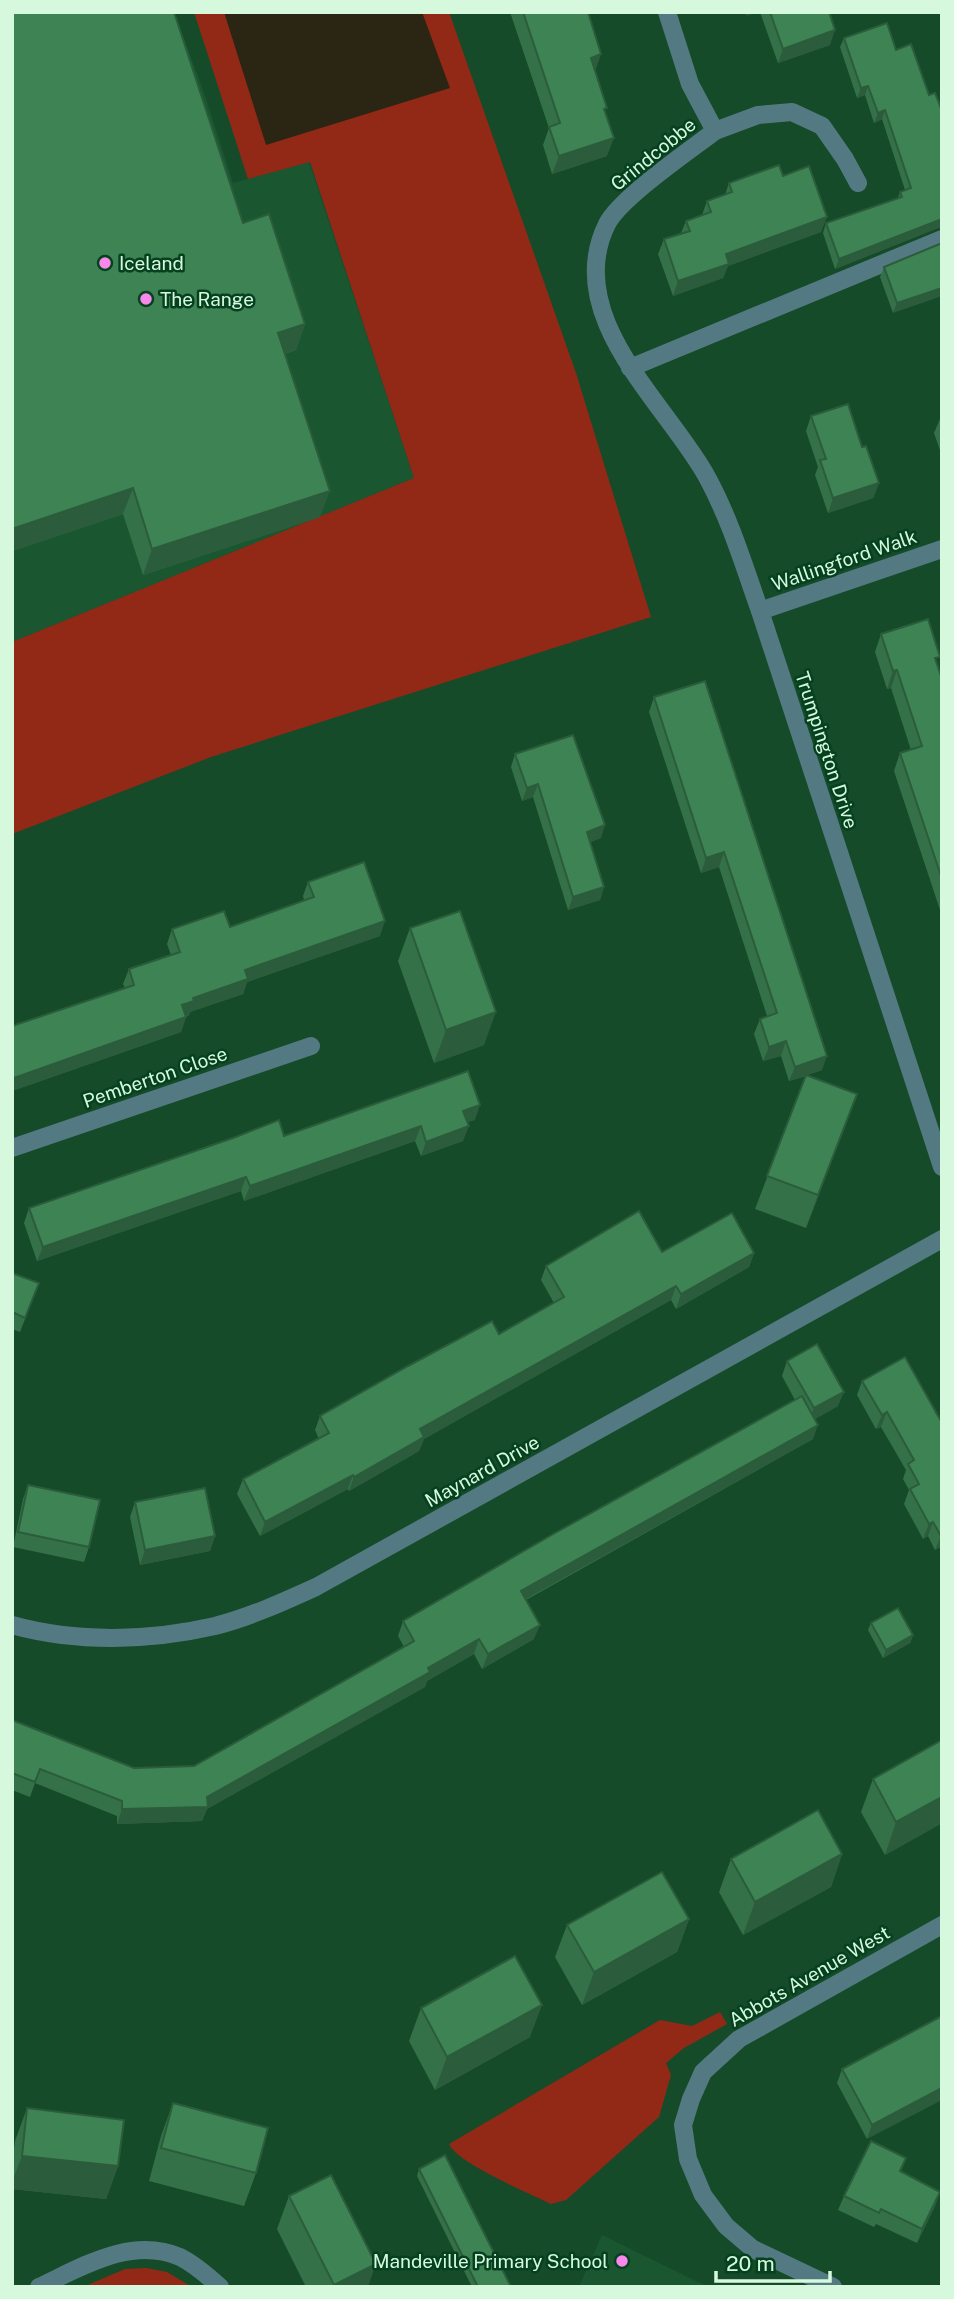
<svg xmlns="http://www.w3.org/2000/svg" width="954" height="2299" font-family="'Public Sans',sans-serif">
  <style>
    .built { fill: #1a5731 }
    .green { fill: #922917 }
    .water { fill: #2b2513 }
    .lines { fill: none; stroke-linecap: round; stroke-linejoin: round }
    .minor { stroke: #537a82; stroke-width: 18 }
    .wall { fill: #357148 }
    .shaded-wall { fill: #2b5c3b }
    .building { fill: #3e8354; stroke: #2b5c3b; stroke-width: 2 }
    .poi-dot { fill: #f888ea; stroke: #06411f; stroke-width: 2.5 }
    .labels { text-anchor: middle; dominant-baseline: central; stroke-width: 5; stroke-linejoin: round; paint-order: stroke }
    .street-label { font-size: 19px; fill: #d6f9de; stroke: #06411f }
    .poi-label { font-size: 19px; fill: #d6f9de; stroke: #06411f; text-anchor: start }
  </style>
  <rect width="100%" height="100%" fill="#154b29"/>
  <g class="built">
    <path d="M 12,12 L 174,12 L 205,95 L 233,183 L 309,162 L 414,478 L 12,642 Z"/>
    <path d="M 602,2235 L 708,2287 L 579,2287 Z"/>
  </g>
  <g class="green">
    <path d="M 194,12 L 449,12 L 576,373 L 651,617 L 211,757 L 12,834 L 12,642 L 414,478 L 310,162 L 248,179 Z"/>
    <path d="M 720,2012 L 727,2024 L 684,2048 L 666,2063 L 671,2075 L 659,2117 L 566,2200 L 551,2204 C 529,2193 457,2163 449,2144 L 660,2020 L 692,2026 Z"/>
    <path d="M 146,2268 L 167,2272 L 192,2287 L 83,2287 L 125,2269 Z"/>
  </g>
  <path class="water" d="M 224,12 L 422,12 L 450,88 L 266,145 Z"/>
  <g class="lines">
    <g class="minor">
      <path d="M 667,12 L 690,84 L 715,131 C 689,151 620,198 607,224 C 561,317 667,404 707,477 C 730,519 744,566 760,611 L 942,1167"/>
      <path d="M 715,131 L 758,115 L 792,112 L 822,126 L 845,159 L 858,183"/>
      <path d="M 630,368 L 942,239"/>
      <path d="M 760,611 L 942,549"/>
      <path d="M 12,1148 L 311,1046"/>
      <path d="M 12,1625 C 77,1643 150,1641 215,1626 C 250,1617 283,1602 316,1587 L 942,1239"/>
      <path d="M 39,2287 C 82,2267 131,2236 180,2257 C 194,2264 208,2276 220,2287"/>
      <path d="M 833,2287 L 753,2249 L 726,2226 L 703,2195 L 688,2159 L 683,2125 L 691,2099 L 703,2072 L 739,2039 L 942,1925"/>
    </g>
  </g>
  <g class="wall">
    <path d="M 12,12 L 243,223 L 305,324 L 296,350 L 285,354 L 320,517 L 143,575 L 123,514 L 12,551 Z"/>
    <path d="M 510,12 L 588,12 L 595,71 L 605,114 L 607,156 L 552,174 L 543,145 L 549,128 Z"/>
    <path d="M 760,12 L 829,12 L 830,45 L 778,63 Z"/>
    <path d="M 887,23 L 938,228 L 835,269 L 823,233 L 826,223 L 898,198 L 900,192 L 905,190 L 882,119 L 874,123 L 865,95 L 857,98 L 840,47 L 844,38 Z"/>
    <path d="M 783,176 L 821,232 L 728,266 L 723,278 L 673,296 L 658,254 L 664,239 L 681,233 L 686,221 L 702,215 L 707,201 L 725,195 L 729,183 Z"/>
    <path d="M 942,243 L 893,313 L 880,277 L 884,267 Z"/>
    <path d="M 811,416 L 862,447 L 879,483 L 873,498 L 828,513 L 815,475 L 818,467 L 806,431 Z"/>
    <path d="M 942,418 L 942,456 L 934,433 L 940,419 Z"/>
    <path d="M 881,634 L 937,665 L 942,679 L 942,916 L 894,771 L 900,753 L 911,750 L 891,688 L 887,689 L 875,652 Z"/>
    <path d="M 654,697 L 822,1070 L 807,1075 L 845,1127 L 806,1228 L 755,1209 L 806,1076 L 789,1081 L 781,1056 L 763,1061 L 754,1034 L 760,1019 L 767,1016 L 719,867 L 701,873 L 649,712 Z"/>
    <path d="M 515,754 L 601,838 L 590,842 L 604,887 L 600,900 L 568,910 L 533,797 L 522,801 L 511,767 Z"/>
    <path d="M 308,882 L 380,936 L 247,982 L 243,994 L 190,1012 L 189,1015 L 186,1017 L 181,1032 L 12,1091 L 12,1026 L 125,988 L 123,984 L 129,969 L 171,955 L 167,944 L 172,929 L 230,927 L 304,900 L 303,896 Z"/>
    <path d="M 410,928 L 484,1045 L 434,1063 L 398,961 Z"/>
    <path d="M 475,1120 L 467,1122 L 463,1141 L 421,1156 L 415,1141 L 244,1201 L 241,1191 L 37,1261 L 24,1223 L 29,1208 L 284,1136 Z"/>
    <path d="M 662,1252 L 754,1253 L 749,1267 L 676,1309 L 671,1300 L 424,1439 L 419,1451 L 349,1491 L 348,1489 L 260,1536 L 237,1494 L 243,1479 L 319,1439 L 315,1430 L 320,1416 L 499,1334 L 554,1303 L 541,1280 L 546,1266 Z"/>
    <path d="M 12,1273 L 39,1283 L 20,1332 L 12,1329 Z"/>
    <path d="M 787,1361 L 838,1406 L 815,1419 L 813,1439 L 526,1600 L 534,1639 L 482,1669 L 474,1654 L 427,1681 L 425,1687 L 207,1809 L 202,1821 L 117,1824 L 117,1816 L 35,1783 L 30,1797 L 12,1790 L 12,1720 L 134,1768 L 194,1766 L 404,1647 L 398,1636 L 403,1621 L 795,1400 L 782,1376 Z"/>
    <path d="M 862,1381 L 942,1423 L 942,1546 L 935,1550 L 928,1536 L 923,1539 L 904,1504 L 909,1490 L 903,1479 L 906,1470 L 881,1427 L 876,1429 L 857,1395 Z"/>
    <path d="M 28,1485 L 89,1547 L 84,1562 L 13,1547 L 23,1499 Z"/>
    <path d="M 135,1502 L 215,1536 L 210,1551 L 140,1565 L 130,1517 Z"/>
    <path d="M 871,1623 L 913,1635 L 910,1643 L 883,1658 L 868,1630 Z"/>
    <path d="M 942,1740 L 942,1823 L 885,1855 L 861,1812 L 873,1779 Z"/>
    <path d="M 842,1854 L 831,1887 L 743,1935 L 719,1892 L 731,1859 Z"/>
    <path d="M 689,1919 L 677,1952 L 582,2005 L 555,1957 L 567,1925 Z"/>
    <path d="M 421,2008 L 530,2037 L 435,2090 L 409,2041 Z"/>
    <path d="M 942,2016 L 867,2139 L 837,2083 L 842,2069 Z"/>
    <path d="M 173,2103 L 256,2173 L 244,2206 L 149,2181 L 161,2136 Z"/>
    <path d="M 27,2108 L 118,2166 L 106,2199 L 12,2189 L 12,2164 L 15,2141 Z"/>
    <path d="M 906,2158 L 901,2172 L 940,2192 L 935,2206 L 917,2243 L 876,2224 L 874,2227 L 838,2210 L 844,2196 Z"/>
    <path d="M 419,2169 L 511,2287 L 472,2287 L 417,2176 Z"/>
    <path d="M 289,2196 L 368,2287 L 306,2287 L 277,2229 Z"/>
  </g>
  <g class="shaded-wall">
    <path d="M 747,12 L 758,12 L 746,16 Z"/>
    <path d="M 835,30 L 830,45 L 778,63 L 783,49 Z"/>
    <path d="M 601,54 L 595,72 L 591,58 Z"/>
    <path d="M 868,86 L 865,95 L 857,98 L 861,88 Z"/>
    <path d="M 885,110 L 882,119 L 874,123 L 878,113 Z"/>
    <path d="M 614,138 L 607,156 L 552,174 L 559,156 Z"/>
    <path d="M 827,217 L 821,232 L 728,266 L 723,278 L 673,296 L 678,281 L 726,254 Z"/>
    <path d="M 942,219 L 942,229 L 938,228 L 835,269 L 839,259 Z"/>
    <path d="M 942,288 L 942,296 L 893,313 L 897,303 Z"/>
    <path d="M 305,324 L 296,350 L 268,359 L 278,333 Z"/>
    <path d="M 879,483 L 873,498 L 828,513 L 833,498 Z"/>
    <path d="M 133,488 L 123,514 L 12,551 L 12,529 Z"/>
    <path d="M 330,491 L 320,517 L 143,575 L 152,549 Z"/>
    <path d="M 897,670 L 891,688 L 887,689 L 893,671 Z"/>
    <path d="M 538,784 L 533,797 L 522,801 L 527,788 Z"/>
    <path d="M 605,825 L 601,838 L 582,844 L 587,832 Z"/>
    <path d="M 724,852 L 719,867 L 701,873 L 706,858 Z"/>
    <path d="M 604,887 L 600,900 L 568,910 L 573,897 Z"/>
    <path d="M 385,921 L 380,936 L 247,982 L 243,994 L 190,1012 L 189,1015 L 176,1020 L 182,1005 L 245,970 Z"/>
    <path d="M 496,1012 L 484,1045 L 434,1063 L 446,1030 Z"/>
    <path d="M 186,1017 L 181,1032 L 12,1091 L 12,1083 L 14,1078 Z"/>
    <path d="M 786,1041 L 781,1056 L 763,1061 L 769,1047 Z"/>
    <path d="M 827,1056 L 822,1070 L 789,1081 L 795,1067 Z"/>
    <path d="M 857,1094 L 845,1127 L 806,1228 L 818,1195 Z"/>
    <path d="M 480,1105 L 475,1120 L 458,1125 L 463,1111 Z"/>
    <path d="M 421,1126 L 415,1141 L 244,1201 L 250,1186 Z"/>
    <path d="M 469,1126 L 463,1141 L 421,1156 L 426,1142 Z"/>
    <path d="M 246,1177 L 241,1191 L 37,1261 L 43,1247 Z"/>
    <path d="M 754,1253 L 749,1267 L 676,1309 L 681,1294 Z"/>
    <path d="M 676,1286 L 671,1300 L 424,1439 L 419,1451 L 349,1491 L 354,1477 L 420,1429 Z"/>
    <path d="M 844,1392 L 838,1406 L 808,1423 L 814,1408 Z"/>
    <path d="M 887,1412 L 881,1427 L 876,1429 L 882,1415 Z"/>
    <path d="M 818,1425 L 813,1439 L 515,1605 L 521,1591 Z"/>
    <path d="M 353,1475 L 348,1489 L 260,1536 L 265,1522 Z"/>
    <path d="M 933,1522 L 928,1536 L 923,1539 L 929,1524 Z"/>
    <path d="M 942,1535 L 942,1546 L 935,1550 L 941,1536 Z"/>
    <path d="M 215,1536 L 210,1551 L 140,1565 L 145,1550 Z"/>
    <path d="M 540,1625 L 534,1639 L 482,1669 L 488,1654 Z"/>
    <path d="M 913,1635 L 910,1643 L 883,1658 L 886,1650 Z"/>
    <path d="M 479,1639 L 474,1654 L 427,1681 L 425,1687 L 207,1809 L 202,1821 L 117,1824 L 122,1809 L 207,1797 Z"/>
    <path d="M 942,1797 L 942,1823 L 885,1855 L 896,1822 Z"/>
    <path d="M 842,1854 L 831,1887 L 743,1935 L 755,1902 Z"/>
    <path d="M 689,1919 L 677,1952 L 582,2005 L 594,1972 Z"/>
    <path d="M 542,2005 L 530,2037 L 435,2090 L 447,2057 Z"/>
    <path d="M 942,2088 L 942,2100 L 867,2139 L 872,2125 Z"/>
    <path d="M 22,2156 L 118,2166 L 106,2199 L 12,2189 L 12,2182 Z"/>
    <path d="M 940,2192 L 935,2206 L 917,2243 L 922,2229 Z"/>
    <path d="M 376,2264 L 368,2287 L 334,2287 L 334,2285 Z"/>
  </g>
  <g class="building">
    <path d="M 12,12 L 174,12 L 243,223 L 269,214 L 305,324 L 278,333 L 330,491 L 152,549 L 133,488 L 12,529 Z"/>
    <path d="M 523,12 L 588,12 L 601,54 L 591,58 L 607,108 L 604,109 L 614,138 L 559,156 L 549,127 L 560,123 Z"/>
    <path d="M 770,12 L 829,12 L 835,30 L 783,49 Z"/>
    <path d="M 887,23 L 896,50 L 911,44 L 929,95 L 935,93 L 942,111 L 942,219 L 839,259 L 826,223 L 902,197 L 900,192 L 911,188 L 885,110 L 878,113 L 868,86 L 861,88 L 844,38 Z"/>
    <path d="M 779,165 L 783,176 L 809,166 L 827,217 L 726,254 L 729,264 L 678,281 L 664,239 L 690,231 L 686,221 L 711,212 L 707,201 L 732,192 L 729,183 Z"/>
    <path d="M 942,243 L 942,288 L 897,303 L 884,267 Z"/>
    <path d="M 848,404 L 862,447 L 866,446 L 879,483 L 833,498 L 820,460 L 826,459 L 811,416 Z"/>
    <path d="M 928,619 L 940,657 L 935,658 L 942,679 L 942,879 L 900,753 L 922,746 L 897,670 L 893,671 L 881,634 Z"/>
    <path d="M 705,681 L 827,1056 L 795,1067 L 786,1041 L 769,1047 L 760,1019 L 777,1013 L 724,852 L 706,858 L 654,697 Z"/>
    <path d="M 573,735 L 605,825 L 587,832 L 604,887 L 573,897 L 538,784 L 527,788 L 515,754 Z"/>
    <path d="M 364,862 L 385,921 L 245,970 L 248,979 L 193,998 L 194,1001 L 182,1005 L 186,1017 L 14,1078 L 12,1073 L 12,1026 L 134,985 L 129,969 L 180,952 L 172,929 L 224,911 L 230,927 L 314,897 L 308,882 Z"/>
    <path d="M 460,911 L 496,1012 L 446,1030 L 410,928 Z"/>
    <path d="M 468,1071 L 480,1105 L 463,1111 L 469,1126 L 426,1142 L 421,1126 L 250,1186 L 246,1177 L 43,1247 L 29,1208 L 233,1138 L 279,1120 L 284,1136 Z"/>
    <path d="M 806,1075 L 857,1094 L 818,1195 L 767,1176 Z"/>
    <path d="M 639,1211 L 662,1252 L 732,1213 L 754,1253 L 681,1294 L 676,1286 L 420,1429 L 424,1437 L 354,1477 L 353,1475 L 265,1522 L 243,1479 L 329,1433 L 320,1416 L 408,1366 L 492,1321 L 499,1334 L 564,1297 L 546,1266 Z"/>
    <path d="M 12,1273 L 39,1283 L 25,1318 L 12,1312 Z"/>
    <path d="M 817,1344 L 844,1392 L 814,1408 L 787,1361 Z"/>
    <path d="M 905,1357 L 942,1423 L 942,1535 L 941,1536 L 933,1522 L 929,1524 L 910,1489 L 919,1484 L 908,1464 L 914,1460 L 887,1412 L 882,1415 L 862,1381 Z"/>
    <path d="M 802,1396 L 818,1425 L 521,1591 L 540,1625 L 488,1654 L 479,1639 L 428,1668 L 430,1672 L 207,1797 L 208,1807 L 122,1809 L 122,1801 L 40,1769 L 35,1782 L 12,1773 L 12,1720 L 134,1768 L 194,1766 L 414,1641 L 403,1621 L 555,1533 Z"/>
    <path d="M 28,1485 L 100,1500 L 89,1547 L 18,1532 Z"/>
    <path d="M 205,1488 L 215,1536 L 145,1550 L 135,1502 Z"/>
    <path d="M 898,1608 L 913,1635 L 886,1650 L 871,1623 Z"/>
    <path d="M 942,1740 L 942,1797 L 896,1822 L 873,1779 Z"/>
    <path d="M 818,1810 L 842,1854 L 755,1902 L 731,1859 Z"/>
    <path d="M 662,1872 L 689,1919 L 594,1972 L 567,1925 Z"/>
    <path d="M 515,1956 L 542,2005 L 447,2057 L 421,2008 Z"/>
    <path d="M 942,2016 L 942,2088 L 872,2125 L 842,2069 Z"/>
    <path d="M 173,2103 L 268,2128 L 256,2173 L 161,2148 Z"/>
    <path d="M 27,2108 L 124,2120 L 118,2166 L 22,2156 Z"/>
    <path d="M 871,2141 L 906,2158 L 900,2171 L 940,2192 L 922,2229 L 881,2209 L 879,2213 L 844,2196 Z"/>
    <path d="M 445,2155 L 511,2287 L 478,2287 L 419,2169 Z"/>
    <path d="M 331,2175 L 376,2264 L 334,2285 L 289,2196 Z"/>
  </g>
  <g class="poi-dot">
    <circle cx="105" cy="263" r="7"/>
    <circle cx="146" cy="299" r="7"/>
    <circle cx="622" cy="2261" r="7"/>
  </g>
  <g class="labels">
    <g class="street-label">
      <text transform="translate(653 154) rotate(-39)">Grindcobbe</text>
      <text transform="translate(844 560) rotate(-19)">Wallingford Walk</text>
      <text transform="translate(827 750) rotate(72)">Trumpington Drive</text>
      <text transform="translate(155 1077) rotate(-19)">Pemberton Close</text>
      <text transform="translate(482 1471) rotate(-29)">Maynard Drive</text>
      <text transform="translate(809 1976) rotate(-30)">Abbots Avenue West</text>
    </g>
    <g class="poi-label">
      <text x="119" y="263">Iceland</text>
      <text x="160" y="299">The Range</text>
      <text x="608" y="2261" text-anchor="end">Mandeville Primary School</text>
    </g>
  </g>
  <rect width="954" height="2299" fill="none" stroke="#d6f9de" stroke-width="28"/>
  <path d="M716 2271v10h114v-10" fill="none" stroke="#d6f9de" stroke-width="3.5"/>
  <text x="726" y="2271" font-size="21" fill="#d6f9de" stroke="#06411f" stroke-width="5" paint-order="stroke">20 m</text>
</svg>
